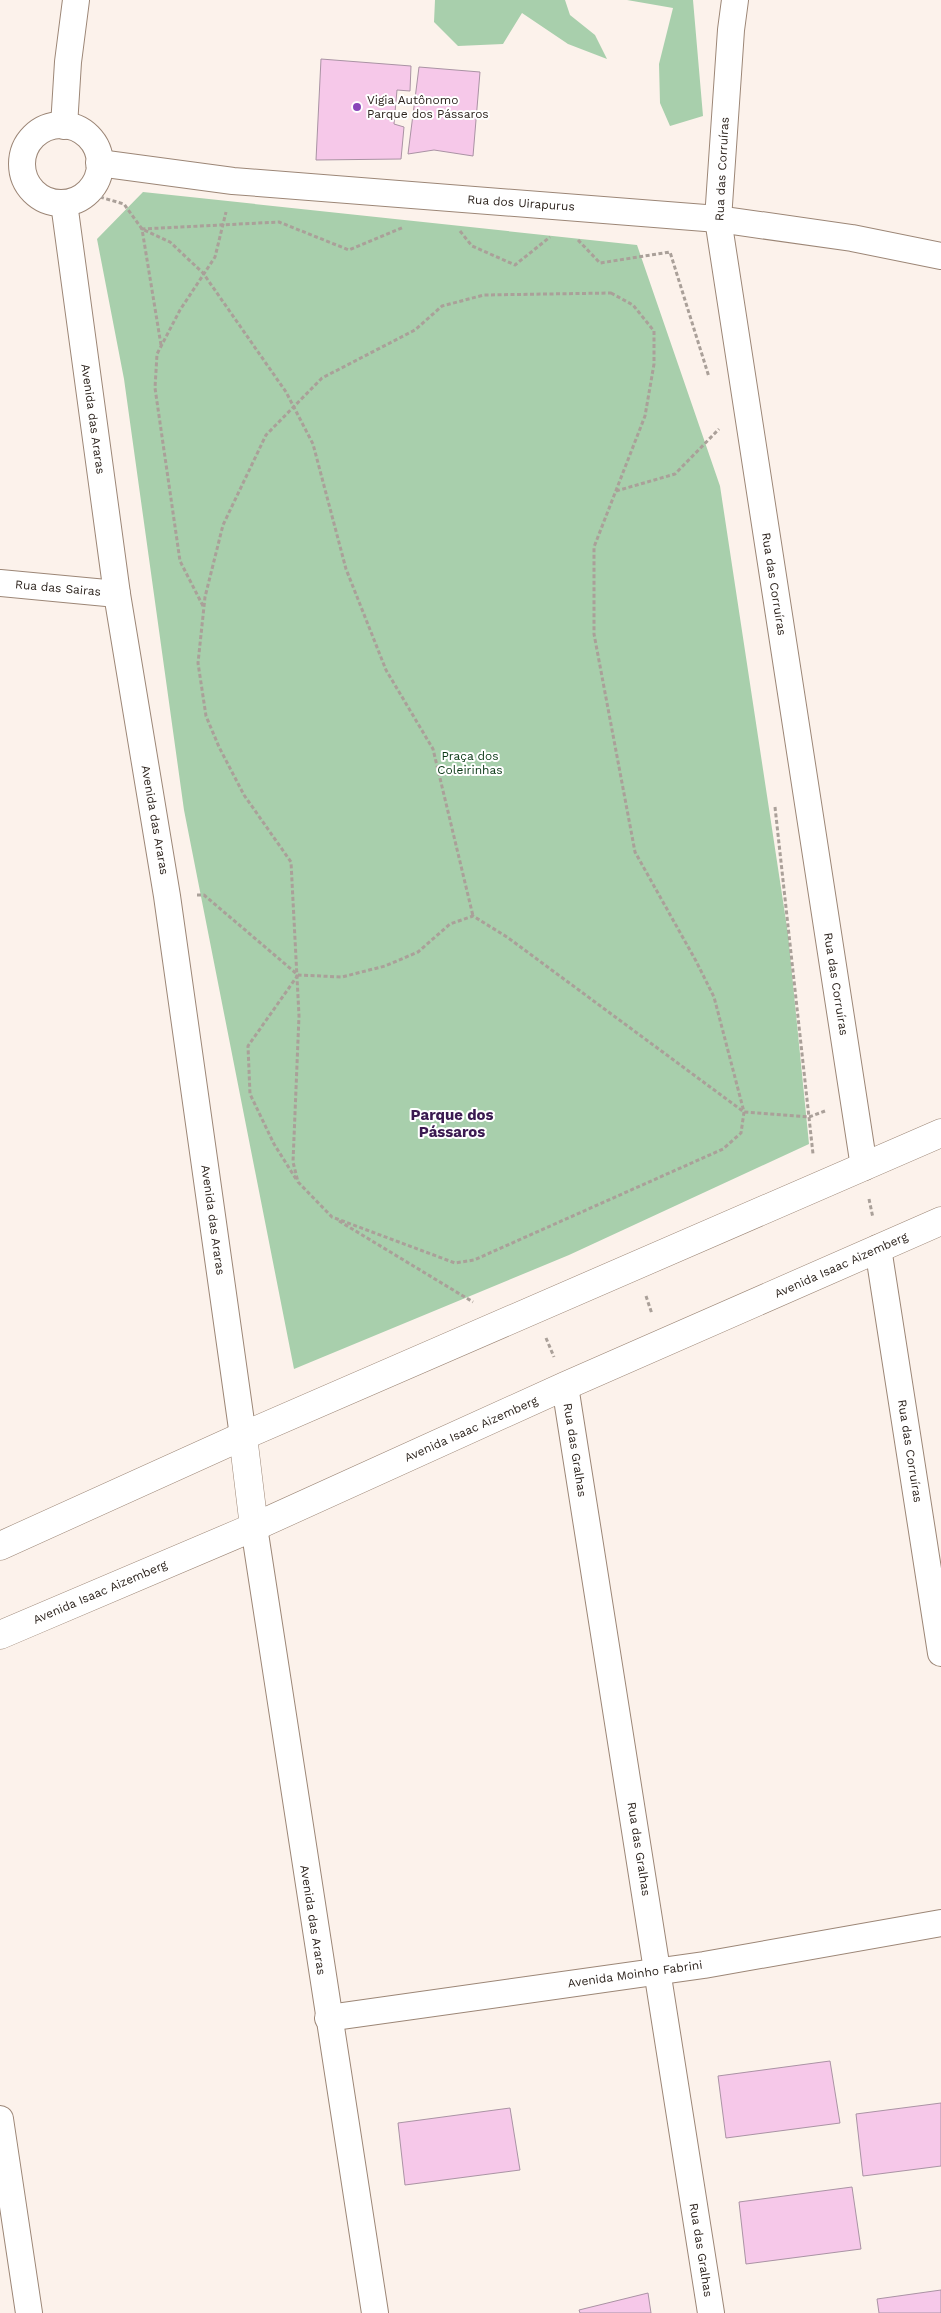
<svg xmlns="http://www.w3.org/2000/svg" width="941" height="2313" font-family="'Work Sans',sans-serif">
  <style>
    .green { fill: #a8cfac }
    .building { fill: #f6c8e9; stroke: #aa93a4 }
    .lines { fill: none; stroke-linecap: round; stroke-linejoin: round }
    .street-casing { stroke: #9c8676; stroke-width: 28 }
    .secondary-casing { stroke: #9c8676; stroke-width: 29 }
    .path { stroke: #aaa099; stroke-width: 3; stroke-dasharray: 4 2.5; stroke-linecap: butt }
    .street { stroke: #fff; stroke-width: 26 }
    .secondary { stroke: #fff; stroke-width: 28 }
    .poi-dot { fill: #8945b9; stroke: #fff; stroke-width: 2 }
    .labels { text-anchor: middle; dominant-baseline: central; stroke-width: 4; stroke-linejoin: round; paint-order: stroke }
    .poi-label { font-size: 12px; fill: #2d241e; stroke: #fff; text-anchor: start }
    .street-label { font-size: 12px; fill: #2d241e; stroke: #fff }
    .park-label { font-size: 12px; fill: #093714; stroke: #fff }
    .quarter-label { font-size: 15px; font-weight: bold; fill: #3a1950; stroke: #fff }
  </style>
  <rect width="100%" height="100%" fill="#fcf2eb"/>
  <g class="green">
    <path d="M 435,0 L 565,0 L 570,15 L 595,35 L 607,59 L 568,44 L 522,13 L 503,44 L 458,46 L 434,22 Z"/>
    <path d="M 627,0 L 693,0 L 703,116 L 670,126 L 660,103 L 659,64 L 673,8 Z"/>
    <path d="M 143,192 L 637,245 L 720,486 L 788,934 L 809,1144 L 569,1255 L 294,1369 L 184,810 L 124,379 L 97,239 Z"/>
  </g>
  <g class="building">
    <path d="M 321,59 L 411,66 L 410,91 L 397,90 L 394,124 L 404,127 L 401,159 L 316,160 Z"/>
    <path d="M 419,67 L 480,72 L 473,156 L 434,150 L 408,154 Z"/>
    <path d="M 830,2061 L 840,2123 L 726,2138 L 718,2076 Z"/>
    <path d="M 941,2103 L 941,2166 L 863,2176 L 856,2114 Z"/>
    <path d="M 510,2108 L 520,2170 L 405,2185 L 398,2123 Z"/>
    <path d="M 852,2187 L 861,2249 L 746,2264 L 739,2202 Z"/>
    <path d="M 941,2290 L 941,2313 L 879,2313 L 877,2299 Z"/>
    <path d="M 648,2293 L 651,2313 L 580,2313 L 579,2310 Z"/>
  </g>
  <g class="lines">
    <defs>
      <g id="street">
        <path d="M 735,0 L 731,30 L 718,219 L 864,1167"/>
        <circle cx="61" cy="164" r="39"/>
        <path d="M 64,126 L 68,62 L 76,0"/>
        <path d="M 99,163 L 233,181 L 718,219 L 852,238 L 941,256"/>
        <path d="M 64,203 L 117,594 L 167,896 L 243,1436"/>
        <path d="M 0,583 L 117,594"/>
        <path d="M 878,1248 L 941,1653"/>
        <path d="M 565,1386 L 711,2313"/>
        <path d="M 254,1527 L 375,2313"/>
        <path d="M 328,2018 L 704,1965 L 941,1923"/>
        <path d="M 0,2119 L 29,2313"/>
      </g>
      <g id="secondary">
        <path d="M 243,1436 L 254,1527"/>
        <path d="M 0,1546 L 243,1436 L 941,1133"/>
        <path d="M 0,1635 L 254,1527 L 565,1386 L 941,1221"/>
      </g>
    </defs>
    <use href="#street" class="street-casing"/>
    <use href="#secondary" class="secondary-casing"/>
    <g class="path">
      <path d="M 100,197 L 124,204 L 142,229 L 170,242 L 203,273 L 286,392 L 313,444 L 346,569 L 386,670 L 433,749 L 473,916"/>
      <path d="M 460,231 L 472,246 L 515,265 L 550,237"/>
      <path d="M 578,240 L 600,263 L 670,252 L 709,377"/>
      <path d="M 611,293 L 633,305 L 654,331 L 654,364 L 645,416 L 594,547 L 594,634 L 635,852 L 696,961 L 714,997 L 744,1112 L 741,1133 L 723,1149 L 474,1260 L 455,1263 L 332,1217 L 298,1182 L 293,1162 L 299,1016 L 291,862 L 244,795 L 219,747 L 206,716 L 198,663 L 205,597 L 223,525 L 266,435 L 322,378 L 415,330 L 442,306 L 484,295 Z"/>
      <path d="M 161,345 L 142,229 L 279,222 L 349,250 L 404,227"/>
      <path d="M 616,491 L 675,474 L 719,429"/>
      <path d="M 203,606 L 180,561 L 155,388 L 157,354 L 180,310 L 215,257 L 226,212"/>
      <path d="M 775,807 L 813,1154"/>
      <path d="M 197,895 L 204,895 L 298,975 L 342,977 L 385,966 L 418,952 L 450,924 L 473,916 L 507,937 L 744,1112 L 809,1117 L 825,1111"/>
      <path d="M 296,1179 L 274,1144 L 250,1094 L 248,1046 L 298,975"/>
      <path d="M 869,1199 L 873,1218"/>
      <path d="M 339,1221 L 473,1302"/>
      <path d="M 646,1296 L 652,1314"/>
      <path d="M 546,1338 L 554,1357"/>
    </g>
    <use href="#street" class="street"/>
    <use href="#secondary" class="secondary"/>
  </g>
  <circle class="poi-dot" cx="357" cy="107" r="5"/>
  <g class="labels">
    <g class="poi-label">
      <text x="367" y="100">Vigia Autônomo<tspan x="367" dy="14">Parque dos Pássaros</tspan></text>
    </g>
    <g class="street-label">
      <text transform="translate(722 169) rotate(-87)">Rua das Corruíras</text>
      <text transform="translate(521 203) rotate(4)">Rua dos Uirapurus</text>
      <text transform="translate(93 419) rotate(82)">Avenida das Araras</text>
      <text transform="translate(774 584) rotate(81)">Rua das Corruíras</text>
      <text transform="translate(58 588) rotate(5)">Rua das Sairas</text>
      <text transform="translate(155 820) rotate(80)">Avenida das Araras</text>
      <text transform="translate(836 984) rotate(81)">Rua das Corruíras</text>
      <text transform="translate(213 1220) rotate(82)">Avenida das Araras</text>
      <text transform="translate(841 1265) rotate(-24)">Avenida Isaac Aizemberg</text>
      <text transform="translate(471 1429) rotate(-24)">Avenida Isaac Aizemberg</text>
      <text transform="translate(575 1450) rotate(81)">Rua das Gralhas</text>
      <text transform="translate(910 1451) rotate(81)">Rua das Corruíras</text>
      <text transform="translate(100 1592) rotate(-23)">Avenida Isaac Aizemberg</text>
      <text transform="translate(639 1849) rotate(81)">Rua das Gralhas</text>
      <text transform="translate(313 1920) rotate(81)">Avenida das Araras</text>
      <text transform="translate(635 1974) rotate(-8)">Avenida Moinho Fabrini</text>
      <text transform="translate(701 2250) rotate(81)">Rua das Gralhas</text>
    </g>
    <g class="park-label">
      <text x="470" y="756">Praça dos<tspan x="470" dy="14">Coleirinhas</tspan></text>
    </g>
    <g class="quarter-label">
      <text x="452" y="1115">Parque dos<tspan x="452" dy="17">Pássaros</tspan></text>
    </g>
  </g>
</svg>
